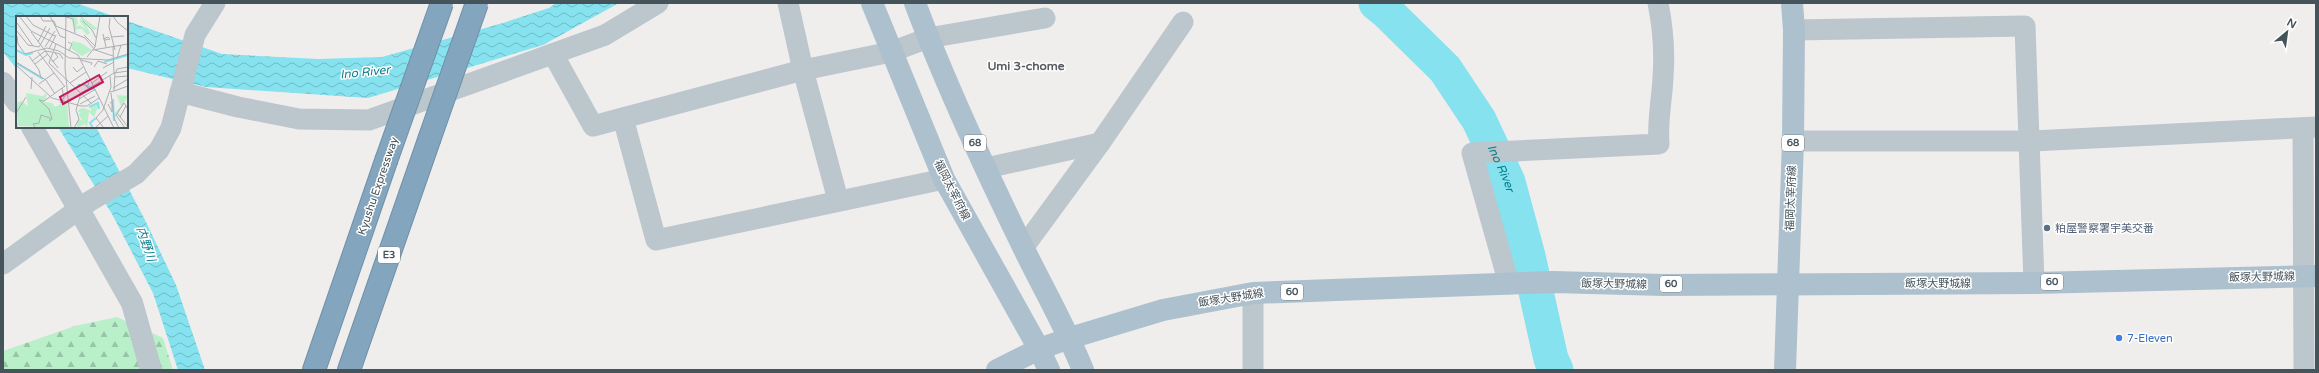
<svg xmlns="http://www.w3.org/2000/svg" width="2319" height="373" font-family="'Varela Round','Noto Sans JP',sans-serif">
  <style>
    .forest { fill: url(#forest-firs) }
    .water { fill: url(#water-waves) }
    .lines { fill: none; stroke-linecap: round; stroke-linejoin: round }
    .river { stroke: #85e2ee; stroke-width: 35 }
    .motorway-casing { stroke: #6e90aa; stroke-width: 24 }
    .minor { stroke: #bbc6cd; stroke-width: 21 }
    .tertiary { stroke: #bbc6cd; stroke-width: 22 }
    .primary { stroke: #acc0cd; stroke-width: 22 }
    .motorway { stroke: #83a5be; stroke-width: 22 }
    .motorway-bridge-casing { stroke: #6e90aa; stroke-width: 24; stroke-linecap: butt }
    .motorway-bridge { stroke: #83a5be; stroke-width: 22 }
    .service-dot { fill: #5c6f8a; stroke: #fff; stroke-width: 1.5 }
    .shop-dot { fill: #3f7fe0; stroke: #fff; stroke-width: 1.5 }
    .labels { text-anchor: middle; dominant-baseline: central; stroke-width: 3; stroke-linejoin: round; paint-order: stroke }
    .shield { fill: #fff; stroke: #7d878c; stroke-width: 1 }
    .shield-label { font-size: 10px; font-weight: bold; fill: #45535b }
    .street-label { font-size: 11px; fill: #45535b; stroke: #fff }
    .service-label { font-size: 11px; fill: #4e5e75; stroke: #fff; text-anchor: start }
    .shop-label { font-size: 11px; fill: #366cbe; stroke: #fff; text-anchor: start }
    .neighbourhood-label { font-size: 12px; font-weight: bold; fill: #5a5e63; stroke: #fff }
    .water-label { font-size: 12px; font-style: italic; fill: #0a7d8c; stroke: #fff }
    .inset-river { fill: none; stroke: #85e2ee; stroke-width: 2 }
    .inset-road { fill: none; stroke: #acafb3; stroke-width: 1 }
    .view { fill: #c2185b; fill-opacity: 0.15; stroke: #c2185b; stroke-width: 2 }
    .inset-edge { fill: none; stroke: #45535b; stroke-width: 2 }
  </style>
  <defs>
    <pattern id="forest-firs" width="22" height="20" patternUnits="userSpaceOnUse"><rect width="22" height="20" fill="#b9f0ca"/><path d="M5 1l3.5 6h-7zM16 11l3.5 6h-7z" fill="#98c5a7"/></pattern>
    <pattern id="water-waves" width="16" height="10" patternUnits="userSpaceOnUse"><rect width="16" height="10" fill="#85e2ee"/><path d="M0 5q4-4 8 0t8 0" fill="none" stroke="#6fbac4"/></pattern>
  </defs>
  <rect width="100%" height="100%" fill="#f0eded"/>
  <path class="forest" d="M 117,317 L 163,338 L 173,370 L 3,370 L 3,351 L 75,326 Z"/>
  <g class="water">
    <path d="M 3,3 L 76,3 L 116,17 L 17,17 L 17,69 L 3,52 Z"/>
    <path d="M 556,3 L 619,3 L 543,45 L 368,98 L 206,87 L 127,68 L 127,21 L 222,54 L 318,59 L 382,57 L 503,23 L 549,8 Z"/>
    <path d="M 58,127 L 96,127 L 144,218 L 176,285 L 205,370 L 178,370 L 153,293 L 112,214 Z"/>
  </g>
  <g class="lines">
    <path class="river" id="s1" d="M 1376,3 L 1386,11 L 1445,69 L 1479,120 L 1508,182 L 1528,256 L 1551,359 L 1556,370"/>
    <defs>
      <g id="motorway">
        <path d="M 314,370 L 386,161"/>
        <path d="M 349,370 L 429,140"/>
      </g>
    </defs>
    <use href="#motorway" class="motorway-casing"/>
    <g class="minor">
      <path d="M 788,3 L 803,70 L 838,200"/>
      <path d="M 1794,30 L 2025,26 L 2034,283"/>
      <path d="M 553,54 L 593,126 L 803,70 L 891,52 L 928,38 L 1045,18"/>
      <path d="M 180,92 L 238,107 L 299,119 L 369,120 L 605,35 L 658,3"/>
      <path d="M 623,118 L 656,240 L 944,179"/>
      <path d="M 2303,128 L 2304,370"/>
      <path d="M 1793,141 L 2031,141 L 2316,127"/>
      <path d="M 986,168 L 1100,143"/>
      <path d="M 1023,248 L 1100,143 L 1183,22"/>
      <path d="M 3,264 L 90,201 L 136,174 L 159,150 L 171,128 L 195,35 L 215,3"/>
      <path d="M 1509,284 L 1472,153 L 1659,144 C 1657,121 1662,100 1663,77 C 1665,51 1663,28 1658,3"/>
      <path d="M 1253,293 L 1253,370"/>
    </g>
    <g class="tertiary">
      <path d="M 3,83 L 17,102"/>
      <path d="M 32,127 L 132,303 L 151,370"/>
    </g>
    <g class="primary">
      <path d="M 872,3 L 944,179 L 1039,349 L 1049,370"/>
      <path d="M 915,3 C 946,86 984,167 1023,247 C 1043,288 1066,328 1083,370"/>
      <path d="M 997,370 L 1039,349 L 1070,338 L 1163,310 L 1253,293 L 1554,282 L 1664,285 L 2034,283 L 2316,276"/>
      <path d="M 1785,370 L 1793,141 L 1794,30 L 1792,3"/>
    </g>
    <use href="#motorway" class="motorway"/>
    <defs>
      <g id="motorway-bridge">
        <path d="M 429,140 L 477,3"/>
        <path d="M 386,161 L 442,3"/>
      </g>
    </defs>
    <use href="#motorway-bridge" class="motorway-bridge-casing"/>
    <use href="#motorway-bridge" class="motorway-bridge"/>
  </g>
  <circle class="service-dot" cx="2047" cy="228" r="4"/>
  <circle class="shop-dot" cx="2119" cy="338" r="4"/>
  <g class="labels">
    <g class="shield">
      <rect x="964" y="135" width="22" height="16" rx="3"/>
      <rect x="1782" y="135" width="22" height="16" rx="3"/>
      <rect x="378" y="247" width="22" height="16" rx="3"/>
      <rect x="2041" y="274" width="22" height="16" rx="3"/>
      <rect x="1660" y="276" width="22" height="16" rx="3"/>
      <rect x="1281" y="284" width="22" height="16" rx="3"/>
    </g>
    <g class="shield-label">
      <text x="975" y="143">68</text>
      <text x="1793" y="143">68</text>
      <text x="389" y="255">E3</text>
      <text x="2052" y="282">60</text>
      <text x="1671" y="284">60</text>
      <text x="1292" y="292">60</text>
    </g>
    <g class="street-label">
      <text transform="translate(378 186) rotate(-71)">Kyushu Expressway</text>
      <text transform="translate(952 190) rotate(63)">福岡太宰府線</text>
      <text transform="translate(1791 198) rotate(-88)">福岡太宰府線</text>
      <text transform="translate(2262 277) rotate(-1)">飯塚大野城線</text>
      <text x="1938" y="283">飯塚大野城線</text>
      <text transform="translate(1614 284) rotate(1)">飯塚大野城線</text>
      <text transform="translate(1231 298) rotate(-9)">飯塚大野城線</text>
    </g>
    <g class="service-label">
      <text x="2055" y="228">粕屋警察署宇美交番</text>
    </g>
    <g class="shop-label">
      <text x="2127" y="338">7-Eleven</text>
    </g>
    <g class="neighbourhood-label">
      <text x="1026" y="66">Umi 3-chome</text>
    </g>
    <g class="water-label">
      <text transform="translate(365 72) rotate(-6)">Ino River</text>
      <text stroke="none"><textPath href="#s1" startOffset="210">Ino River</textPath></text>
      <text transform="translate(146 244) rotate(71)">内野川</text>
    </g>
  </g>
  <g transform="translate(16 16)">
    <rect width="112" height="112" fill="#f0eded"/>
    <path d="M 54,0 L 60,0 L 62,7 L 60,11 L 64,9 L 71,14 L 64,6 L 65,0 L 82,13 L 77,14 L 68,5 L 74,17 L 71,19 L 66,13 L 60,13 L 61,17 ZM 56,25 L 65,27 L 76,34 L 66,40 L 56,33 ZM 99,75 L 101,79 L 112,80 L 100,101 L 103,107 L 98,98 L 105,90 ZM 10,77 L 26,80 L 31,78 L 29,86 L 36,87 L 39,91 L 49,86 L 51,87 L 53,112 L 2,110 L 0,87 L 5,85 L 12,90 ZM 83,88 L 78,101 L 73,96 L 71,112 L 69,108 L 62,111 L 60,108 L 63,103 L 67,105 L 62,98 L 65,98 L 63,96 L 61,98 L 63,93 L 68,92 L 75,95 L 75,91 Z" fill="#b9f0ca"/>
    <path class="inset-river" d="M 0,34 L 10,39 L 17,37M 88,46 L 112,39M 0,47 L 27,63M 62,69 L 69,69 L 79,74M 97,83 L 98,105M 73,91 L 82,87 L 83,93M 77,112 L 74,107 L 80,102"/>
    <path class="inset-road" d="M 3,0 L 15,15 L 62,39 L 98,112M 10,0 L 17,9 L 39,20M 24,0 L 27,5 L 38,5 L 40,10 L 69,22 L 78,33M 34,0 L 44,20 L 49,22M 47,0 L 57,3 L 59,17M 50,0 L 49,52 L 55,112M 97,0 L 101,6 L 112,15M 94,2 L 93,11 L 99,34M 67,5 L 76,14 L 80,22M 1,7 L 17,30M 0,14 L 12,29 L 23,31 L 34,12M 15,16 L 42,52M 87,18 L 90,31M 68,19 L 79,30M 1,20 L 2,28 L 9,38 L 31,32 L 43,35 L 53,42 L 92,44 L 112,38M 95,21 L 108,20M 87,23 L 92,21 L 94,23 L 89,24M 22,26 L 30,10M 52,26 L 56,28 L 53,35M 40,28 L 33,47 L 75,87M 97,30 L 98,57M 29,31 L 39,15M 33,33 L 40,19M 77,34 L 112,28M 79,34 L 97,40M 22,36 L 49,71M 37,36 L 44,38 L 47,43M 13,40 L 23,54 L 25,62M 71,41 L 79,31 L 84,0M 101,42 L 105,29M 65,44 L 76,47 L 75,49M 16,45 L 29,35 L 36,36M 0,46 L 30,64 L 39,78M 36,46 L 42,41 L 39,37M 19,48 L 32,38M 0,49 L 36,82 L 65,90 L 71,90 L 83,82M 57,51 L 61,56 L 67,51M 78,51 L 82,45 L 91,48M 87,52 L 98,46M 100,56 L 101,53 L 112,51M 99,61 L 112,60M 70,63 L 73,68 L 70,70 L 72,72M 54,67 L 70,56M 76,67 L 91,56M 23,68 L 38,57M 97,72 L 112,63M 15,73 L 16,61M 98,75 L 112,70M 94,76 L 98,75 L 99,56M 95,77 L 98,102 L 103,112M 48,81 L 64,68M 63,83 L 78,74M 44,87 L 48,82 L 46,72M 64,88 L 79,80M 92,88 L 96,96 L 96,86 L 94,87M 0,97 L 10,81M 102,98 L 112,111M 0,99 L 1,112M 104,101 L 110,90M 20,112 L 17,108 L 23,107 L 25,99 L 34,102 L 34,105 L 36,103 L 33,93 L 23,84 L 28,85 L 49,70M 58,112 L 63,103 L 60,94 L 65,77 L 98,57 L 112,55M 79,112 L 92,100M 88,112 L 80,102 L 87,94 L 95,71 L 94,60M 109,112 L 100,99 L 108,87 L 112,93"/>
    <path class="view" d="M 83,59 L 87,66 L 47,88 L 44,81 Z"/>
    <rect width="112" height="112" class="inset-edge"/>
  </g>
  <rect width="2319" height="373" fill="none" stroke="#45535b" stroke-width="8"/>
  <g transform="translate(2287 32) rotate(29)" stroke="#ffffff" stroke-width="3" paint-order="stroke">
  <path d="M0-3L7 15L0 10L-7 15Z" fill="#45535b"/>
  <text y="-6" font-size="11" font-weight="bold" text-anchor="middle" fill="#45535b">N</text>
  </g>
</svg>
